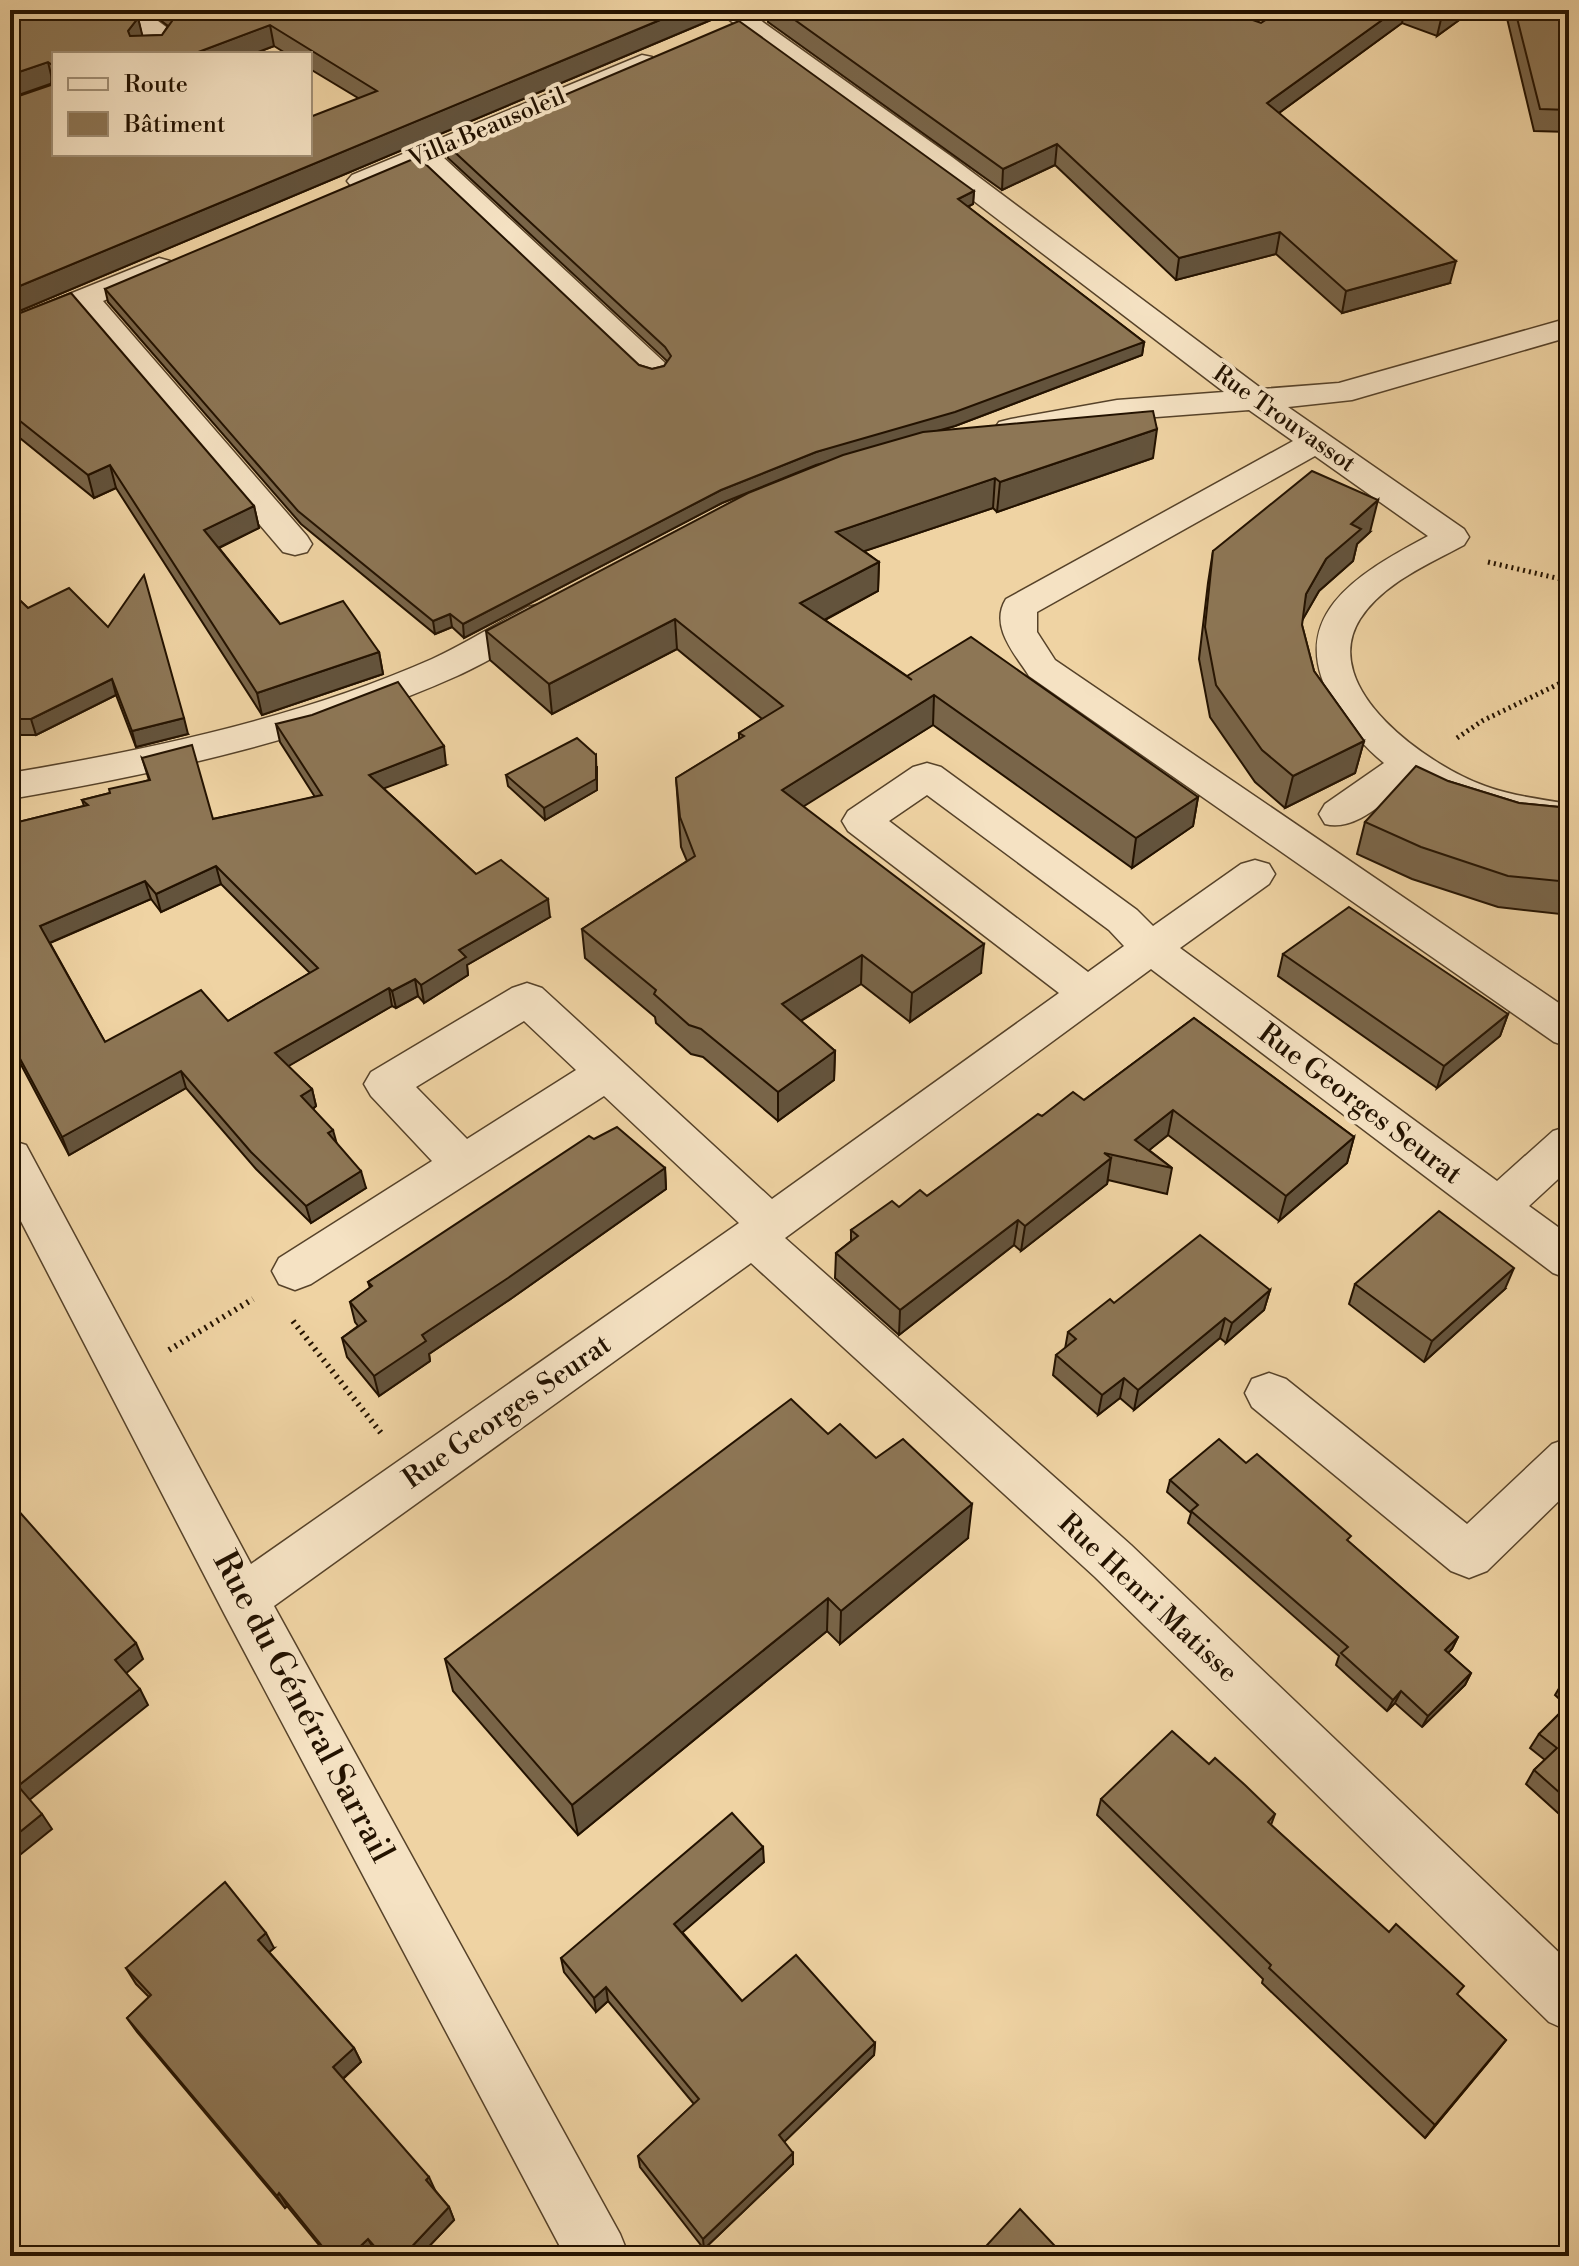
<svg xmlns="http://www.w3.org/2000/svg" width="1579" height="2266" font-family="'Libre Bodoni',serif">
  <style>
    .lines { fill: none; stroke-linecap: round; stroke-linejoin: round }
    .minor-casing { stroke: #564229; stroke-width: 3 }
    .path-far1 { stroke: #231200; stroke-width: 5; stroke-dasharray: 2 4; stroke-linecap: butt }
    .path { stroke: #231200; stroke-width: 6; stroke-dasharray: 2 5; stroke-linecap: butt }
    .minor { fill: #f5e2c3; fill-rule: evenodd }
    .wall { fill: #796549; stroke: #231200; stroke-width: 2; fill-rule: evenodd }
    .shaded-wall { fill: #63533c; stroke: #231200; stroke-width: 2 }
    .building { fill: #8d7655; stroke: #231200; stroke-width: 2; fill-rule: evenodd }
    .labels { text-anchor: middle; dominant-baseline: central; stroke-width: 8; stroke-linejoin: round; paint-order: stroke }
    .far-street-label { font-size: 24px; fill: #231200; stroke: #f5e2c3 }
    .street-label { font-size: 28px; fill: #231200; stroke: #f5e2c3 }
    .near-street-label { font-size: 34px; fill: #231200; stroke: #f5e2c3 }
  </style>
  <rect width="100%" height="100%" fill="#efd3a3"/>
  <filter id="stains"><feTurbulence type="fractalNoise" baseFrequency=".0025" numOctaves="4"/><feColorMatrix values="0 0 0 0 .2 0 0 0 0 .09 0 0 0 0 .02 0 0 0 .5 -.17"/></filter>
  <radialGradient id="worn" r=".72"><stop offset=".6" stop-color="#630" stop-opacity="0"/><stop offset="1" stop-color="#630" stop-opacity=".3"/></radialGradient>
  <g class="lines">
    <defs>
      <g id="minor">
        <path d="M 113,10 L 143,10 L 169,29 L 173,43 L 164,54 L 135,54 L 147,38 Z"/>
        <path d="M 716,10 L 746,10 L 952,157 L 1262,389 L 1339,383 L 1569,318 L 1569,337 L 1352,400 L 1288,407 L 1464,529 L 1469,537 L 1464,545 C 1429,564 1383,583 1360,619 C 1316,689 1431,767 1485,786 C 1512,796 1541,799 1569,804 L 1569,830 C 1514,822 1459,810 1410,782 C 1386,799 1357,832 1325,824 L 1319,814 L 1325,804 L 1384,763 C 1364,747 1349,728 1336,707 C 1280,618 1357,574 1428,536 L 1315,456 L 1037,612 L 1037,632 L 1055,660 L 1569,1010 L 1569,1047 L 1554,1042 L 1029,676 C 1015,654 989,626 1006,599 L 1293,441 L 1249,410 L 1117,420 L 1011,439 L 999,436 L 994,429 L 999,422 L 1011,419 L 1117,400 L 1224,392 L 932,169 Z"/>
        <path d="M 642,55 L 652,57 L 656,63 L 652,69 L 443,157 L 664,362 L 669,369 L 664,376 L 653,379 L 642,376 L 420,167 L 372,187 L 362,190 L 352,187 L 347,181 L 352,175 Z"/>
        <path d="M 159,258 L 170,261 L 174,267 L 170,273 L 103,301 L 307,536 L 312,544 L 307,552 L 295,555 L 283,552 L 78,312 L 10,338 L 10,318 Z"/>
        <path d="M 541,604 L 554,607 L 559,615 L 554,623 C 522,641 490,661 457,676 C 316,739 162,773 10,799 L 10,773 C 153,749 298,718 432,659 C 465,644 496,624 528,607 Z"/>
        <path d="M 927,763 L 941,767 L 1137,910 L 1153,926 L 1241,864 L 1255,860 L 1269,864 L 1275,874 L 1269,884 L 1180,948 L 1497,1181 L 1553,1131 L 1569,1126 L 1569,1169 L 1529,1206 L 1569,1235 L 1569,1279 L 1553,1273 L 1151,969 L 785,1238 L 1131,1545 L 1569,1962 L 1569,2031 L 1549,2022 L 1095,1577 L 751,1263 L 274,1606 L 620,2234 L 629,2256 L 565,2256 L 225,1615 L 10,1200 L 10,1140 L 26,1145 L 251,1564 L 739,1223 L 604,1096 L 311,1284 L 295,1290 L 279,1284 L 272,1271 L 279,1258 L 432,1161 L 371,1096 L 364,1084 L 371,1072 L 512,988 L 527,983 L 542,988 L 772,1199 L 1059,993 L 848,831 L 842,821 L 848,811 L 913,767 ZM 927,795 L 1109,930 L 1124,946 L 1088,972 L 889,821 ZM 524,1021 L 576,1070 L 467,1139 L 416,1087 Z"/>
        <path d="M 1269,1373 L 1286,1379 L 1467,1524 L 1552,1444 L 1569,1438 L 1569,1491 L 1487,1571 L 1469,1578 L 1451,1571 L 1252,1407 L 1245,1393 L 1252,1379 Z"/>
      </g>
    </defs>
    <use href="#minor" class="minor-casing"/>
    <g class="path-far1">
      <path d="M 1488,562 L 1569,581"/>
      <path d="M 1457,738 L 1482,721 L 1569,679"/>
    </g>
    <g class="path">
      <path d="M 293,1321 L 381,1433"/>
      <path d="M 169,1350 L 253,1299"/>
    </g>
    <use href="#minor" class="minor"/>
  </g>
  <g class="wall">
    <path d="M 10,10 L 138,18 L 142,36 L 162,35 L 168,26 L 147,10 L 718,10 L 718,17 L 10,315 L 10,99 L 51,84 L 10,98 ZM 274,46 L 287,54 L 310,54 L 310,69 L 358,98 L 310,154 L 54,54 L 253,54 Z"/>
    <path d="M 768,10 L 1224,10 L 1261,23 L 1281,10 L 1473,10 L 1437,36 L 1402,23 L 1279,113 L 1450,283 L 1342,313 L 1276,254 L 1176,280 L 1055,165 L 1002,190 L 768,22 Z"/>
    <path d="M 1505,10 L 1567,10 L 1569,15 L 1569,132 L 1534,131 Z"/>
    <path d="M 447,145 L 974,191 L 973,204 L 968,207 L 1144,342 L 1142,355 L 955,426 L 937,431 L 1153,458 L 997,512 L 993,508 L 864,551 L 879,562 L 878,591 L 825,620 L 907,676 L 1198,797 L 1193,826 L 1132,868 L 933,725 L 803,806 L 981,973 L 910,1022 L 861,984 L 801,1021 L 835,1051 L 834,1080 L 778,1121 L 703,1057 L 691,1054 L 656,1023 L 655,1017 L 585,958 L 582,929 L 687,861 L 681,847 L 676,778 L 739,740 L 739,733 L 762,719 L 677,649 L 552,714 L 490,660 L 486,631 L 822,463 L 722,503 L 464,638 L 452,627 L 435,634 L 301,524 L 108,302 L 105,289 L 639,365 L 652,369 L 664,366 L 667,362 L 666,360 L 448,158 Z"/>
    <path d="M 10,317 L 254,506 L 259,528 L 219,548 L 280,624 L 379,652 L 383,674 L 262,715 L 116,488 L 94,498 L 10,430 Z"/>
    <path d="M 1370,532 L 1357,544 L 1353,561 L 1319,591 L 1302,620 L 1302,625 L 1314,671 L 1364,741 L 1355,773 L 1285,808 L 1255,782 L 1210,717 L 1199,659 L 1208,583 L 1213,551 Z"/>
    <path d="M 10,591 L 28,608 L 188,734 L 136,747 L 116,695 L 36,735 L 21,735 L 10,724 Z"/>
    <path d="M 276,724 L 446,765 L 383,788 L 476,874 L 550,917 L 467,965 L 468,975 L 424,1003 L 418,996 L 396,1008 L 392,1006 L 288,1066 L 312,1089 L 316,1106 L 313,1109 L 366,1188 L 311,1223 L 256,1169 L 186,1088 L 69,1155 L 10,1044 L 10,824 L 84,806 L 82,800 L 110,793 L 149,780 L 142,758 L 213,819 L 315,797 L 280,742 ZM 221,884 L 310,973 L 228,1021 L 105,1042 L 50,943 L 151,899 L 161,912 Z"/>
    <path d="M 597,767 L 597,790 L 545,820 L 508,786 L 506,775 Z"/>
    <path d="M 1448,781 L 1519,803 L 1569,808 L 1569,915 L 1498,907 L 1412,879 L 1357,854 L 1365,822 Z"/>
    <path d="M 1283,954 L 1508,1014 L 1500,1036 L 1437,1088 L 1278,976 Z"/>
    <path d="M 1194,1018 L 1354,1137 L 1347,1163 L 1279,1221 L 1168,1135 L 1149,1150 L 1172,1168 L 1167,1194 L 1108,1180 L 1107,1184 L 1021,1251 L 1014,1245 L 899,1335 L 835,1278 L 836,1253 L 851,1241 L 851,1230 L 899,1207 L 927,1196 L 1042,1116 L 1084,1100 Z"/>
    <path d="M 594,1139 L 665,1168 L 666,1189 L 512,1298 L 429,1354 L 430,1361 L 379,1396 L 347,1357 L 342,1338 L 358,1326 L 355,1322 L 350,1302 L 370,1288 L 368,1282 Z"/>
    <path d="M 1355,1284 L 1505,1289 L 1424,1362 L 1349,1304 Z"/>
    <path d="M 1270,1290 L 1264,1310 L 1226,1343 L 1220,1338 L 1134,1410 L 1120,1398 L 1098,1415 L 1053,1375 L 1056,1355 L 1065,1349 L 1068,1332 L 1114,1303 Z"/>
    <path d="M 828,1434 L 876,1458 L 968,1538 L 840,1644 L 827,1631 L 578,1835 L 453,1691 L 445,1659 Z"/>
    <path d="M 1246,1463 L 1349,1542 L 1458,1637 L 1452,1649 L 1448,1653 L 1471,1673 L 1465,1685 L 1422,1727 L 1395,1703 L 1387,1711 L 1336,1665 L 1339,1656 L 1188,1523 L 1191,1513 L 1167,1492 L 1170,1480 Z"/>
    <path d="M 1569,1676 L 1569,1823 L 1526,1784 L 1534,1770 L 1545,1760 L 1530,1748 L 1539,1734 L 1567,1706 L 1555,1695 L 1564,1680 Z"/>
    <path d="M 1209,1764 L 1275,1814 L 1271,1825 L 1506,2040 L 1425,2138 L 1262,1983 L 1263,1979 L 1097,1815 L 1101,1799 Z"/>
    <path d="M 764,1862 L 682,1932 L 742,2001 L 875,2043 L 874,2055 L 784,2142 L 793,2164 L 704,2249 L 640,2167 L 638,2156 L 694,2104 L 608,2001 L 596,2012 L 564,1972 L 561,1958 Z"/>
    <path d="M 274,1948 L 269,1952 L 354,2048 L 361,2062 L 343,2079 L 449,2207 L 454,2220 L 420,2256 L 380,2256 L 375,2251 L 370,2256 L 328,2256 L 287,2206 L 285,2208 L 137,2032 L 127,2018 L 149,1997 L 136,1984 L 126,1968 Z"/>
  </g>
  <g class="shaded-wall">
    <path d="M 684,10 L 718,10 L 718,17 L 10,315 L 10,290 Z"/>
    <path d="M 1396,10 L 1405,10 L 1402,23 L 1264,124 L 1267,103 Z"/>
    <path d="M 1449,10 L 1473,10 L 1437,36 L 1442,15 Z"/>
    <path d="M 138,18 L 143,38 L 133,52 L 128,31 Z"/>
    <path d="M 270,25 L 274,46 L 253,54 L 193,54 Z"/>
    <path d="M 48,62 L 53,83 L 10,98 L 10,75 Z"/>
    <path d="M 1057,144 L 1055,165 L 1002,190 L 1003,169 Z"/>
    <path d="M 974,191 L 973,204 L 957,212 L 958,199 Z"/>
    <path d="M 1280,232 L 1276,254 L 1176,280 L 1179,258 Z"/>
    <path d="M 1456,261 L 1450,283 L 1342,313 L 1346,291 Z"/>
    <path d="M 1144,342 L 1142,355 L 955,426 L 816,465 L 722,503 L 464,638 L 463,624 L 721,490 L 816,452 Z"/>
    <path d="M 1157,429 L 1153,458 L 997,512 L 1000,482 Z"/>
    <path d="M 110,465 L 116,488 L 94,498 L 88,475 Z"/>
    <path d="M 995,478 L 993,508 L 835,561 L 836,532 Z"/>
    <path d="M 1378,500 L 1370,532 L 1357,544 L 1353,561 L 1319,591 L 1299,626 L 1306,594 L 1326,559 L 1351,524 Z"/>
    <path d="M 254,506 L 259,528 L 210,552 L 204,530 Z"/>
    <path d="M 879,562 L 878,591 L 800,633 L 800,603 Z"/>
    <path d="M 450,614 L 452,627 L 435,634 L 433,621 Z"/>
    <path d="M 675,619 L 677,649 L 552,714 L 549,684 Z"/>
    <path d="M 379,652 L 383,674 L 262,715 L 257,693 Z"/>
    <path d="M 112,679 L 116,695 L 36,735 L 31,719 Z"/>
    <path d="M 934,695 L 933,725 L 782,820 L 782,790 Z"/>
    <path d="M 184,718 L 188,734 L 136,747 L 132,731 Z"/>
    <path d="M 1364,741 L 1355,773 L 1285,808 L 1293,776 Z"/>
    <path d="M 444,746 L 446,765 L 372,793 L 369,775 Z"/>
    <path d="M 596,755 L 597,790 L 545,820 L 544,808 Z"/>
    <path d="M 1198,797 L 1193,826 L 1132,868 L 1136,838 Z"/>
    <path d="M 216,866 L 221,884 L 161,912 L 156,894 Z"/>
    <path d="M 145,881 L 151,899 L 47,944 L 40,926 Z"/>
    <path d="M 548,899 L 550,917 L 467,965 L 468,975 L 424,1003 L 421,985 L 459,950 Z"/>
    <path d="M 984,944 L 981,973 L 910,1022 L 912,993 Z"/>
    <path d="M 862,955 L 861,984 L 782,1032 L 782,1004 Z"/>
    <path d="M 415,979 L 418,996 L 396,1008 L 392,991 Z"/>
    <path d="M 389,988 L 392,1006 L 280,1071 L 275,1053 Z"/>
    <path d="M 1508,1014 L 1500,1036 L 1437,1088 L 1444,1066 Z"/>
    <path d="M 835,1051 L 834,1080 L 778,1121 L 778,1092 Z"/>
    <path d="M 181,1071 L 186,1088 L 69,1155 L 62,1137 Z"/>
    <path d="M 312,1089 L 316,1106 L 306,1114 L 301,1096 Z"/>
    <path d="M 1173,1110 L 1168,1135 L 1137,1160 L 1135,1140 Z"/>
    <path d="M 333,1130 L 338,1148 L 328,1133 Z"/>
    <path d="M 1354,1137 L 1347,1163 L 1279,1221 L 1286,1196 Z"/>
    <path d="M 1111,1158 L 1107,1184 L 1021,1251 L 1025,1226 Z"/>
    <path d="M 665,1168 L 666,1189 L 512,1298 L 429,1354 L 430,1361 L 379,1396 L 374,1376 L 422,1335 Z"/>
    <path d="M 361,1171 L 366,1188 L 311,1223 L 306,1206 Z"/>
    <path d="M 1018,1220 L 1014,1245 L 899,1335 L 900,1310 Z"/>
    <path d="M 1514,1268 L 1505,1289 L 1424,1362 L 1432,1341 Z"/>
    <path d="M 1270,1290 L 1264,1310 L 1226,1343 L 1232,1323 Z"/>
    <path d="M 1225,1318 L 1220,1338 L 1134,1410 L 1138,1390 Z"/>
    <path d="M 1124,1378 L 1120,1398 L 1098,1415 L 1102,1395 Z"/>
    <path d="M 972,1504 L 968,1538 L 840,1644 L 841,1611 Z"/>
    <path d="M 828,1598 L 827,1631 L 578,1835 L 572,1805 Z"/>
    <path d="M 1458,1637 L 1452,1649 L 1439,1662 L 1445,1650 Z"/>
    <path d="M 136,1643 L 143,1659 L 123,1676 L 115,1660 Z"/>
    <path d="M 1471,1673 L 1465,1685 L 1422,1727 L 1428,1716 Z"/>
    <path d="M 140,1689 L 148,1705 L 28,1801 L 18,1786 Z"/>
    <path d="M 1401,1691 L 1395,1703 L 1387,1711 L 1393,1700 Z"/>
    <path d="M 42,1814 L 52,1829 L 10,1863 L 10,1840 Z"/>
    <path d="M 763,1847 L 764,1862 L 676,1938 L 674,1924 Z"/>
    <path d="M 266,1933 L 274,1948 L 266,1955 L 258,1940 Z"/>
    <path d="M 606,1987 L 608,2001 L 596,2012 L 594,1998 Z"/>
    <path d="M 1506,2040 L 1495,2054 L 1425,2138 L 1435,2125 Z"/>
    <path d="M 875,2043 L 874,2055 L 779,2147 L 779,2135 Z"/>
    <path d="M 354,2048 L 361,2062 L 340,2081 L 333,2067 Z"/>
    <path d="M 793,2153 L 793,2164 L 704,2249 L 703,2239 Z"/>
    <path d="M 429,2177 L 435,2190 L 432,2193 L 426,2180 Z"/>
    <path d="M 279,2193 L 287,2206 L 285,2208 L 277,2196 Z"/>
    <path d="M 449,2207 L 454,2220 L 420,2256 L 403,2256 Z"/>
    <path d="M 368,2239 L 375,2251 L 370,2256 L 350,2256 Z"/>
  </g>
  <g class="building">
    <path d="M 10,10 L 129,10 L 138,18 L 128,31 L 130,36 L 162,35 L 172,21 L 168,10 L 684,10 L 10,290 L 10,99 L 51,85 L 52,65 L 48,62 L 10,75 ZM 270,25 L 377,91 L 310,117 L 310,154 L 54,154 L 54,54 L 193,54 Z"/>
    <path d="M 781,10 L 1224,10 L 1261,23 L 1281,10 L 1396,10 L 1267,103 L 1456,261 L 1346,291 L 1280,232 L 1179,258 L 1057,144 L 1003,169 Z"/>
    <path d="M 1427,10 L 1449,10 L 1442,15 Z"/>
    <path d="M 1515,10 L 1567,10 L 1569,15 L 1569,110 L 1540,109 Z"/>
    <path d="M 739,21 L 974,191 L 958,199 L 1144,342 L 955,412 L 816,452 L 721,490 L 463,624 L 450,614 L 433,621 L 298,511 L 105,289 L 418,157 L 639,365 L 652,369 L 664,366 L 671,356 L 665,347 L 447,145 Z"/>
    <path d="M 71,293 L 254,506 L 204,530 L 280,624 L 343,601 L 379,652 L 257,693 L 110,465 L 88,475 L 10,413 L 10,317 Z"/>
    <path d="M 1153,411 L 1157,429 L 1000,482 L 995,478 L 836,532 L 879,562 L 800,603 L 912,680 L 907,676 L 971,637 L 1198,797 L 1136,838 L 934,695 L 782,790 L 984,944 L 912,993 L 862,955 L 782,1004 L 835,1051 L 778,1092 L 701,1029 L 689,1025 L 654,994 L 656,990 L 582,929 L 695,856 L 680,817 L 676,778 L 744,736 L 739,733 L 783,706 L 675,619 L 549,684 L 486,631 L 748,493 L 843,455 L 923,432 Z"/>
    <path d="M 1312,471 L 1378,500 L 1351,524 L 1361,529 L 1326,559 L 1306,594 L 1302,625 L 1314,671 L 1364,741 L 1293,776 L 1262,750 L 1216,685 L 1205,627 L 1213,551 Z"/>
    <path d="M 144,575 L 184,718 L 132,731 L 112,679 L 31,719 L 16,719 L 10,713 L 10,591 L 28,608 L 69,588 L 108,627 Z"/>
    <path d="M 398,682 L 444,746 L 369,775 L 476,874 L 501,860 L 548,899 L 459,950 L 466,957 L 421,985 L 415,979 L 392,991 L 389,988 L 275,1053 L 312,1089 L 301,1096 L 333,1130 L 328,1133 L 361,1171 L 306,1206 L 251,1152 L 181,1071 L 62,1137 L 10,1040 L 10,824 L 88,805 L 82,800 L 110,793 L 109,789 L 150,780 L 142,758 L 192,745 L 213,819 L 322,795 L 276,724 L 312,715 ZM 216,866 L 318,968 L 228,1021 L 201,990 L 105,1042 L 40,926 L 145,881 L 156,894 Z"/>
    <path d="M 577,738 L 596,755 L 596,779 L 544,808 L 506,775 Z"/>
    <path d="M 1416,766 L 1448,781 L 1519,803 L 1569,808 L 1569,882 L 1508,876 L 1421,847 L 1365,822 Z"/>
    <path d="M 1349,907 L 1508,1014 L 1444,1066 L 1283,954 Z"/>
    <path d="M 1194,1018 L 1354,1137 L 1286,1196 L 1173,1110 L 1135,1140 L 1172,1168 L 1104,1153 L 1111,1158 L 1025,1226 L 1018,1220 L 900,1310 L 836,1253 L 858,1236 L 851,1230 L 892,1201 L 899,1207 L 920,1190 L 927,1196 L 1038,1114 L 1042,1116 L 1073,1092 L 1084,1100 Z"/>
    <path d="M 617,1127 L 665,1168 L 508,1278 L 422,1335 L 426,1341 L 374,1376 L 342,1338 L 366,1321 L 350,1302 L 372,1286 L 368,1282 L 589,1136 L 594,1139 Z"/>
    <path d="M 1439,1211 L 1514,1268 L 1432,1341 L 1355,1284 Z"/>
    <path d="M 1200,1235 L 1270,1290 L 1232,1323 L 1225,1318 L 1138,1390 L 1124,1378 L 1102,1395 L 1056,1355 L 1076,1339 L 1068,1332 L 1110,1299 L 1114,1303 Z"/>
    <path d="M 791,1399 L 828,1434 L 840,1424 L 876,1458 L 903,1439 L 972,1504 L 841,1611 L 828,1598 L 572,1805 L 445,1659 Z"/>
    <path d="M 1219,1439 L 1246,1463 L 1257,1454 L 1351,1536 L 1347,1540 L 1458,1637 L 1445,1650 L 1471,1673 L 1428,1716 L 1401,1691 L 1393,1700 L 1341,1653 L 1348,1647 L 1191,1511 L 1198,1505 L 1170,1480 Z"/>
    <path d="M 16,1508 L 136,1643 L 115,1660 L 140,1689 L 18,1786 L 42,1814 L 10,1840 L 10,1512 Z"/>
    <path d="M 1569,1676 L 1569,1684 L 1564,1680 Z"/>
    <path d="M 1569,1704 L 1569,1801 L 1534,1770 L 1557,1748 L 1539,1734 Z"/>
    <path d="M 1172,1731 L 1209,1764 L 1215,1758 L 1245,1785 L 1275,1814 L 1268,1822 L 1389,1932 L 1396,1924 L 1464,1986 L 1457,1994 L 1506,2040 L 1435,2125 L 1269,1968 L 1271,1965 L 1101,1799 Z"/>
    <path d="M 732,1813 L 763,1847 L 674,1924 L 742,2001 L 796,1955 L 875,2043 L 779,2135 L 793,2153 L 703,2239 L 638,2156 L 699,2099 L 606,1987 L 594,1998 L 561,1958 Z"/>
    <path d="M 225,1882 L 266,1933 L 258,1940 L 354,2048 L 333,2067 L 429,2177 L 426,2180 L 449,2207 L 403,2256 L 383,2256 L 368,2239 L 350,2256 L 330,2256 L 279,2193 L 277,2196 L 127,2018 L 151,1995 L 126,1968 Z"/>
    <path d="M 1020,2209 L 1054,2245 L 1044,2256 L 977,2256 Z"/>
  </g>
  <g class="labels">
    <g class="far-street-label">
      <text transform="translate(487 128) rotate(-23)">Villa Beausoleil</text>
      <text transform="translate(1284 419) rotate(35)">Rue Trouvassot</text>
    </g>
    <g class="street-label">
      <text transform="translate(1360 1104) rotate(37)">Rue Georges Seurat</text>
      <text transform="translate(507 1412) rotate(-35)">Rue Georges Seurat</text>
      <text transform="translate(1148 1598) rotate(43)">Rue Henri Matisse</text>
    </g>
    <g class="near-street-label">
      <text transform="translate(303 1707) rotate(62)">Rue du Général Sarrail</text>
    </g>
  </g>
  <rect width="1579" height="2266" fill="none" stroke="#efd3a3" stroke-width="40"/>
  <rect x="12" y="12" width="1555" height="2242" fill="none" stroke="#231200" stroke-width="4"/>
  <rect x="20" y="20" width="1539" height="2226" fill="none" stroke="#231200" stroke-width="2"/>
  <rect x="52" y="52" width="260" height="104" fill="#f5e2c3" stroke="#a18f75" stroke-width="2"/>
  <rect x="68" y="78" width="40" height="12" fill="#f5e2c3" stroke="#a18f75" stroke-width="2"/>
  <text x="124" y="92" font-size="24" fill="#231200">Route</text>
  <rect x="68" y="112" width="40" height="24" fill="#8d7655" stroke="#a18f75" stroke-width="2"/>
  <text x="124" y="132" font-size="24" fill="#231200">Bâtiment</text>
  <rect width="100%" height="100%" filter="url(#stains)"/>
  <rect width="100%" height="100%" fill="url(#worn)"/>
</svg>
